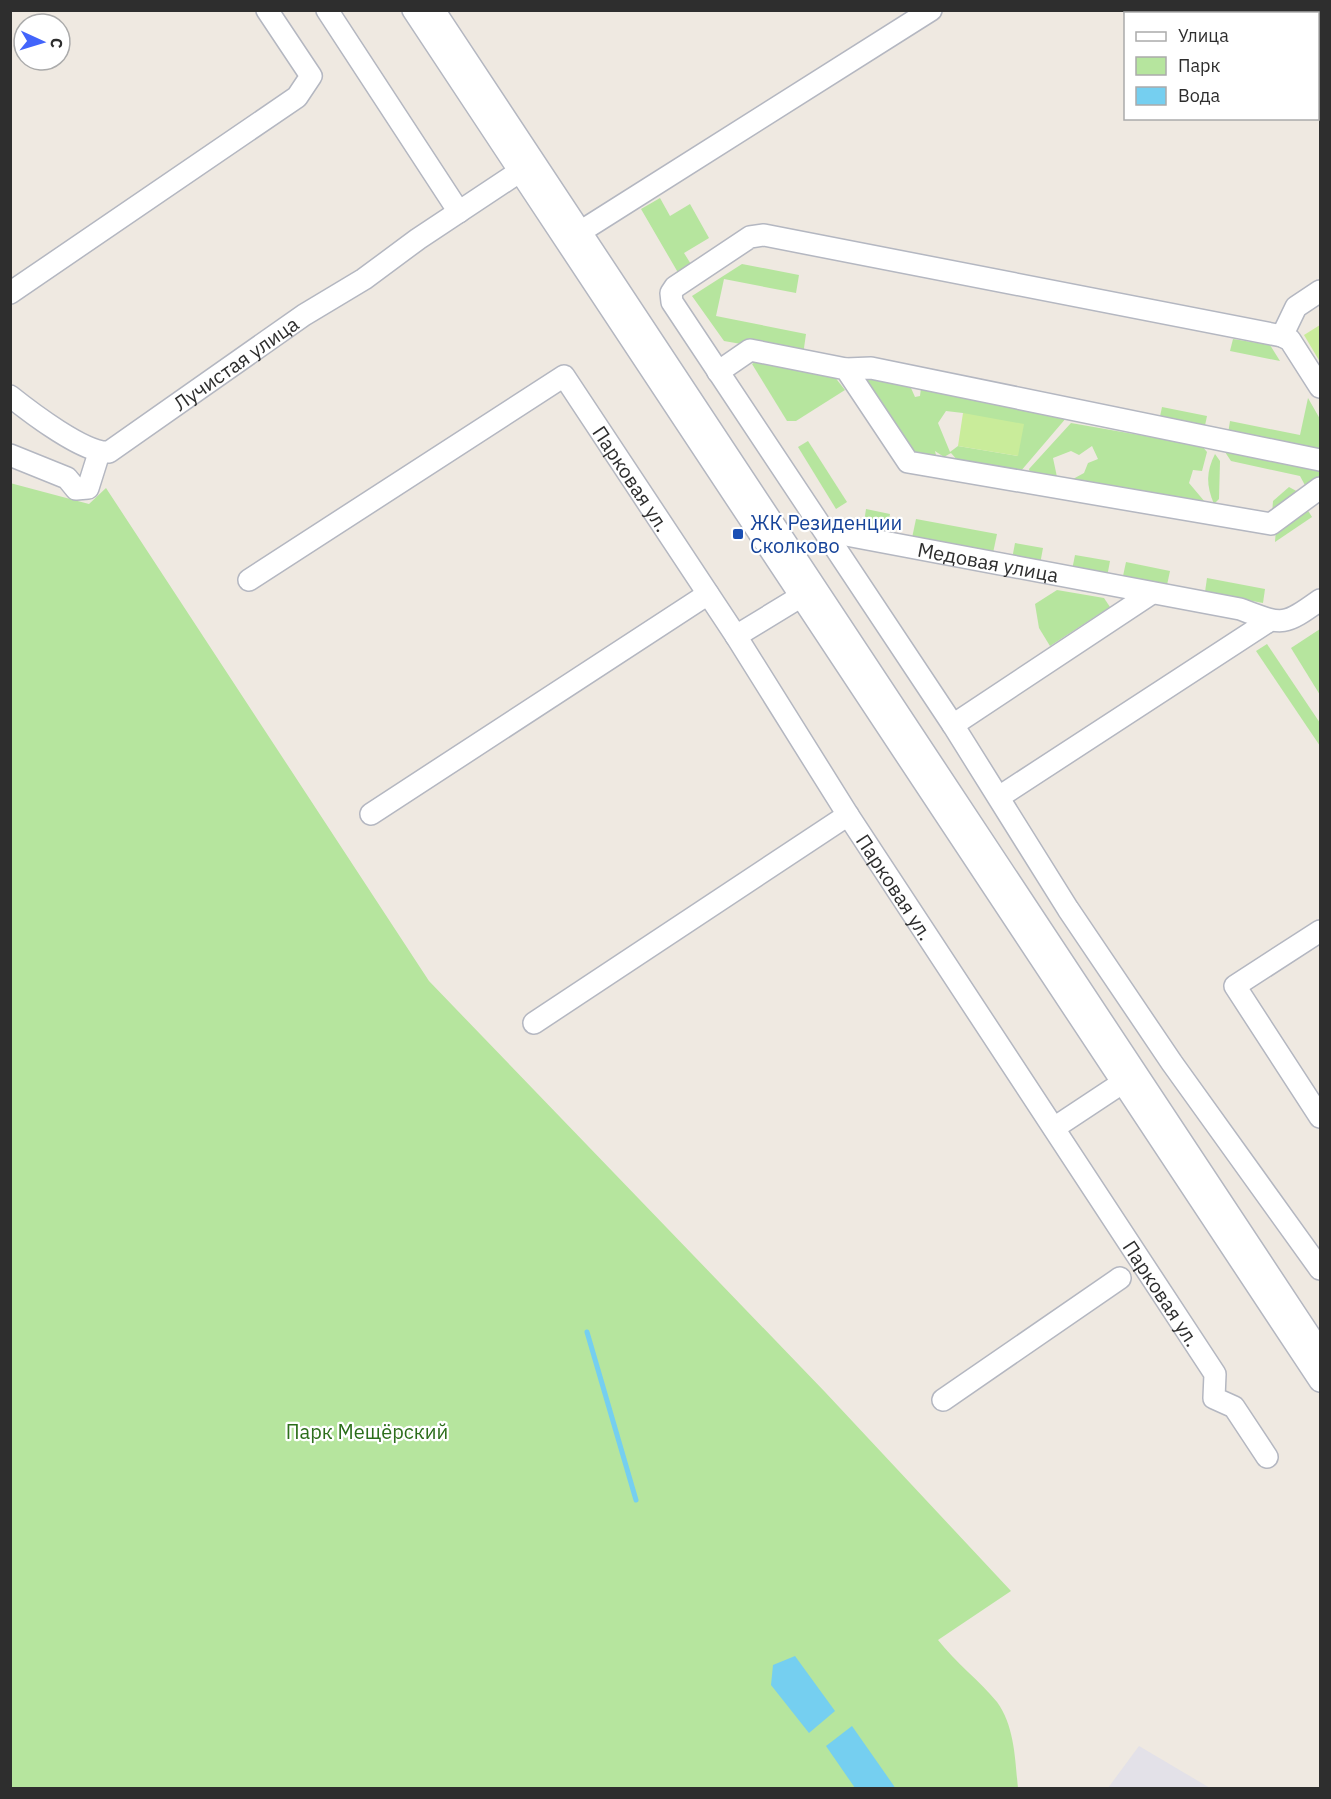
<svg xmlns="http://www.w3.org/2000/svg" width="1331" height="1799" font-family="'IBM Plex Sans',sans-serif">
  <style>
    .industrial { fill: #e3e1e8 }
    .green { fill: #b6e59e; fill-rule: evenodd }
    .pitch { fill: #c9ec9a }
    .water { fill: #75cff0 }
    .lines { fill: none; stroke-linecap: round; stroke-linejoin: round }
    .stream { stroke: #75cff0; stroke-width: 5 }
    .minor-casing { stroke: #b4b7c1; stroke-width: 24 }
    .minor { stroke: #fff; stroke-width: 21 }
    .transit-dot { fill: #1a4fb4; stroke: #fff; stroke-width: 2 }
    .labels { text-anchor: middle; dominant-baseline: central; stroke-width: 4.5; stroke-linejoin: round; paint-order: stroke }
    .street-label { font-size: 20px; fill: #2e2e2e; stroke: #fff }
    .transit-label { font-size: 20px; fill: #164399; stroke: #fff; text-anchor: start }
    .park-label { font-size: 20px; fill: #2c6e1b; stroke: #fff }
  </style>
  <rect width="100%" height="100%" fill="#efe9e1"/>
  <path class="industrial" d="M 1139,1746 L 1210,1788 L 1108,1788 Z"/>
  <g class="green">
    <path d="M 660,198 L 670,216 L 690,204 L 709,238 L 684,253 L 694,269 L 680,276 L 641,209 Z"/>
    <path d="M 742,264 L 799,275 L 796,293 L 724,279 L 716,316 L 806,334 L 803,355 L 724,341 L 692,296 Z"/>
    <path d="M 1233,339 L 1270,345 L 1280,361 L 1230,351 Z"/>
    <path d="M 758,360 L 834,376 L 845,390 L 796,421 L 787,421 L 752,364 Z"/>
    <path d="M 861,375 L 911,388 L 915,397 L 920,396 L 921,388 L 1067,417 L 1020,472 L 959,462 L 951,453 L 944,457 L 935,451 L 939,468 L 908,462 ZM 946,411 L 963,413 L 1018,456 L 958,446 L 950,452 L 938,423 Z"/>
    <path d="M 1308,398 L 1320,419 L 1320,459 L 1227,440 L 1230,421 L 1300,435 Z"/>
    <path d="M 1162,407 L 1207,416 L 1203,435 L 1158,426 Z"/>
    <path d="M 1071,423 L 1202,446 L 1207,452 L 1202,471 L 1193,470 L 1189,483 L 1205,502 L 1149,492 L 1139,501 L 1031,476 L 1029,469 ZM 1092,446 L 1098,459 L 1088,463 L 1084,473 L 1073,479 L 1057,477 L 1053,458 L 1071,451 L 1079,455 Z"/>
    <path d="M 808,441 L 847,502 L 836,509 L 798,447 Z"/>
    <path d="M 1225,452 L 1320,471 L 1320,478 L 1307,489 L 1300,476 L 1231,461 Z"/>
    <path d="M 1215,454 L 1220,461 L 1219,499 L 1214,504 C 1206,485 1206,472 1215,454 Z"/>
    <path d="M 10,483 L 89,504 L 106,488 L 429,981 L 825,1392 L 1011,1591 L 938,1640 C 956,1663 979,1680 997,1702 C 1015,1727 1015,1760 1018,1788 L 11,1788 Z"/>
    <path d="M 1289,487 L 1302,494 L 1272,515 L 1273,501 Z"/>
    <path d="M 866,509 L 890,514 L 886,533 L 863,529 Z"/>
    <path d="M 1307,509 L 1312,517 L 1275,542 L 1276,528 Z"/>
    <path d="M 916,519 L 997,534 L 993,553 L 912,538 Z"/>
    <path d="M 1015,543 L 1043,548 L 1040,564 L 1012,559 Z"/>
    <path d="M 1075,555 L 1110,561 L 1107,577 L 1072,570 Z"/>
    <path d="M 1126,562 L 1170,571 L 1167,585 L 1123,576 Z"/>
    <path d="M 1207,578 L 1265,589 L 1263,603 L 1205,592 Z"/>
    <path d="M 1057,590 L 1104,598 L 1110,607 L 1050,646 L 1039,628 L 1035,604 Z"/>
    <path d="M 1320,629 L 1320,695 L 1291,648 Z"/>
    <path d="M 1267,644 L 1320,723 L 1320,746 L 1256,651 Z"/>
  </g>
  <g class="pitch">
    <path d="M 1320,325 L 1320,362 L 1304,335 Z"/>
    <path d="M 963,413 L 1024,424 L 1018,456 L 958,446 Z"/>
  </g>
  <g class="water">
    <path d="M 795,1656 L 835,1711 L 809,1733 L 771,1685 L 773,1665 Z"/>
    <path d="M 852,1726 L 894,1786 L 895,1788 L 855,1788 L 826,1746 Z"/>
  </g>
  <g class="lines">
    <path class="stream" d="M 587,1332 L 636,1500"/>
    <defs>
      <g id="minor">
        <path d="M 327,10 L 459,212"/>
        <path d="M 413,10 L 1320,1381"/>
        <path d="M 434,10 L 1320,1351"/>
        <path d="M 1135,10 L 1148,14"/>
        <path d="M 1318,51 L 1320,51"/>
        <path d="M 580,232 L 931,10"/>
        <path d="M 10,293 L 297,97 L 311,76 L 267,10"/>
        <path d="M 1282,336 L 1296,307 L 1320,291"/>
        <path d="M 846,369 L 871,368 L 1320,460"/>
        <path d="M 718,372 L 750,350 L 846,369 L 908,462 L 1271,524 L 1320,488"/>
        <path d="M 1320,387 L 1290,340 L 1282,336 L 764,235 L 750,237 L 675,287 L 671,293 L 672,302 L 953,725 L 1068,909 L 1172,1063 L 1320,1269"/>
        <path id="s1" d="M 10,396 C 30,412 85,454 109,452 L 304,315 L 364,279 L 418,239 L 519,172"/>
        <path d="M 10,455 L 67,478 L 76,489 L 88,488 L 99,453"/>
        <path id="s2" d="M 825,531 L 1240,609 C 1283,625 1282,627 1320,600"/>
        <path id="s3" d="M 249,580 L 564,376 L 736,636 L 848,815 L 1215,1374 L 1214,1398 L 1234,1407 L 1267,1457"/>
        <path d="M 736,636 L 800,597"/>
        <path d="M 953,725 L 1152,593"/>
        <path d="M 999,797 L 1269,621"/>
        <path d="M 371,814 L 708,594"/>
        <path d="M 1320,931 L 1235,986 L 1320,1117"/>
        <path d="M 534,1023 L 848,815"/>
        <path d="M 1054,1128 L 1122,1083"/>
        <path d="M 943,1400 L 1120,1278"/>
      </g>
    </defs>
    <use href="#minor" class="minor-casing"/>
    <use href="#minor" class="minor"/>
  </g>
  <rect class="transit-dot" x="732" y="528" width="12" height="12" rx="3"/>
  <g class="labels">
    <g class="street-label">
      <text stroke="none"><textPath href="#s1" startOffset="270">Лучистая улица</textPath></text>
      <text stroke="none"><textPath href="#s3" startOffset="498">Парковая ул.</textPath></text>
      <text stroke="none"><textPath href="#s2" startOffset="166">Медовая улица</textPath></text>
      <text stroke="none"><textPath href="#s3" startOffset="984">Парковая ул.</textPath></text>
      <text stroke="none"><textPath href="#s3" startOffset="1470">Парковая ул.</textPath></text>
    </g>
    <g class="transit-label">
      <text x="750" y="522">ЖК Резиденции<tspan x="750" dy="23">Сколково</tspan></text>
    </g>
    <g class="park-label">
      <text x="367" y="1431">Парк Мещёрский</text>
    </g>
  </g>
  <rect width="1331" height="1799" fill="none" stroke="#2e2e2e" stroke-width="24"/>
  <rect x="1124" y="12" width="195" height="108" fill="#ffffff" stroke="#ababab" stroke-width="1.5"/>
  <rect x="1136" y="32" width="30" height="9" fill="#ffffff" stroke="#ababab" stroke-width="1.5"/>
  <text x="1178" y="42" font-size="18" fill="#2e2e2e">Улица</text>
  <rect x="1136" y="57" width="30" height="18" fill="#b6e59e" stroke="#ababab" stroke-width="1.5"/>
  <text x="1178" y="72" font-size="18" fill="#2e2e2e">Парк</text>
  <rect x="1136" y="87" width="30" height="18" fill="#75cff0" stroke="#ababab" stroke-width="1.5"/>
  <text x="1178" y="102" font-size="18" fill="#2e2e2e">Вода</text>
  <g transform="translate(42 42) rotate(94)"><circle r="28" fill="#ffffff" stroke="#ababab" stroke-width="1.5"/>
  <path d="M0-4.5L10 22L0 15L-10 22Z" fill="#4264fb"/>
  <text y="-9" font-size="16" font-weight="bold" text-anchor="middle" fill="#2e2e2e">С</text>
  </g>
</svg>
